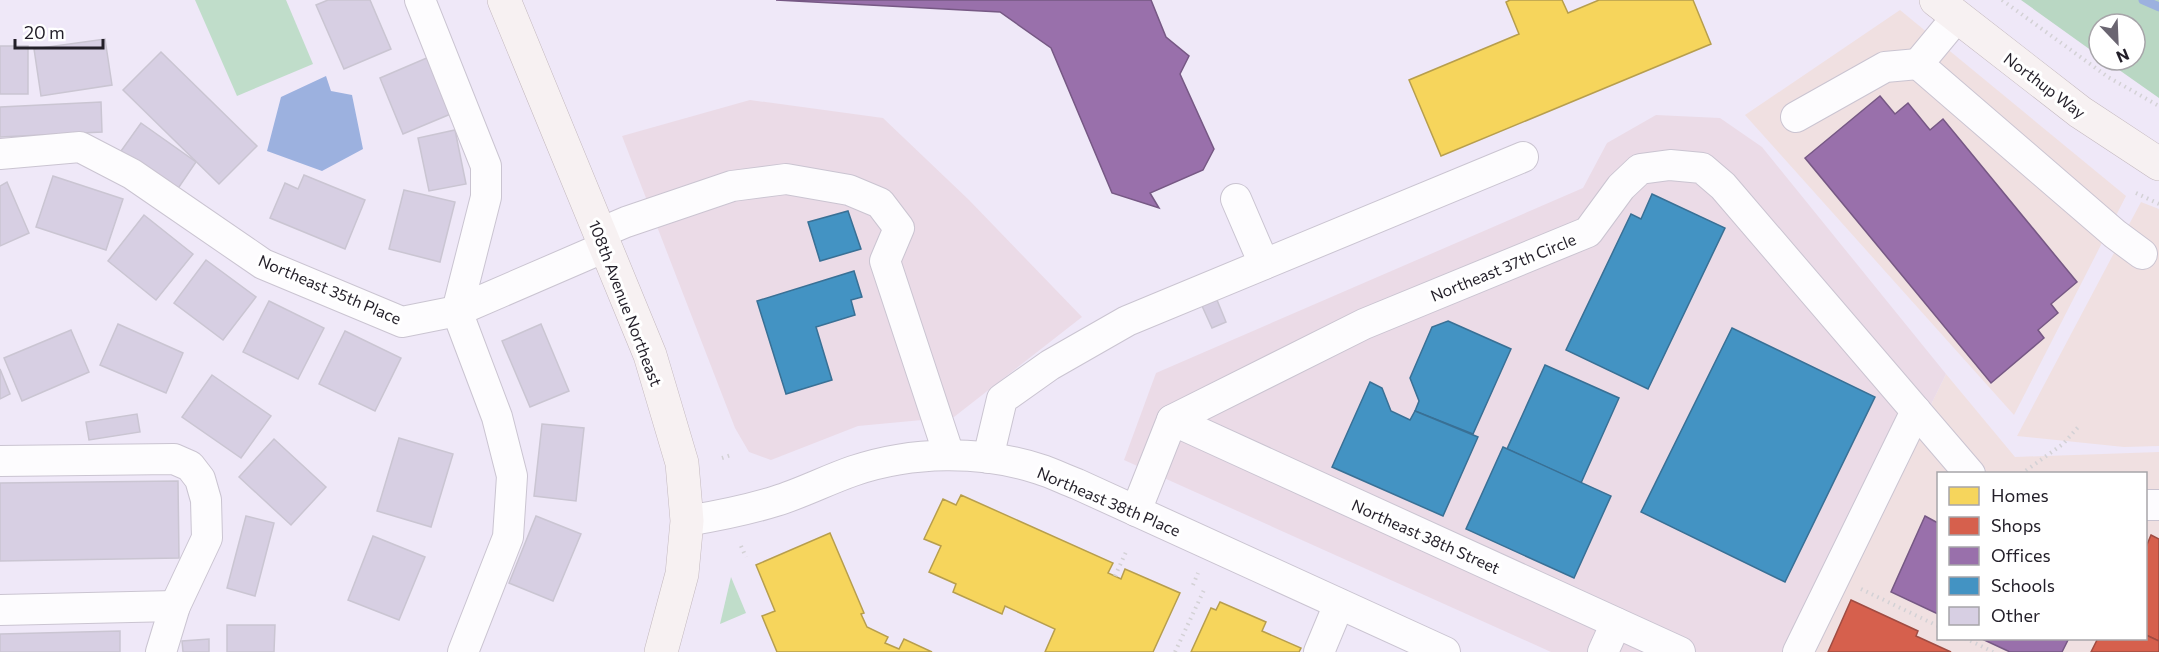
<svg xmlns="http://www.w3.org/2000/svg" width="2159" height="652" font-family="Commissioner,sans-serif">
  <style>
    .commercial { fill: #f0e0e1; fill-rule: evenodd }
    .education { fill: #ebdbe7 }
    .green { fill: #c0ddca }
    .forest { fill: #b9d7c3 }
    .water { fill: #9cb1df }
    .homes { fill: #f6d55c; stroke: #b79e4d; stroke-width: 1.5 }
    .shops { fill: #d6604d; stroke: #a04c42; stroke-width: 1.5 }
    .offices { fill: #9970ab; stroke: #765884; stroke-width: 1.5 }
    .schools { fill: #4393c3; stroke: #397095; stroke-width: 1.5 }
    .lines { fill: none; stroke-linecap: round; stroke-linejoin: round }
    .stream { stroke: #9cb1df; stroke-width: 9 }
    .building { fill: #d7cfe3; stroke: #cac5d2; stroke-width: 1.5 }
    .minor-casing { stroke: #cac4d1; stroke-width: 32 }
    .major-casing { stroke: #c3b8be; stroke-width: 34 }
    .path { stroke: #d3d1d5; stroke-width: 4; stroke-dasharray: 1.5 4.5; stroke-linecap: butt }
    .minor { stroke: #fdfcfe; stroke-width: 30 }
    .major { stroke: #f7f1f2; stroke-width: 33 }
    .labels { text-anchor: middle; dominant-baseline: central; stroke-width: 6; stroke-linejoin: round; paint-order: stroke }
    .street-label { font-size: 16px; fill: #231f29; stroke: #fff }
  </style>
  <rect width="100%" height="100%" fill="#efe8f8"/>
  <g class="commercial">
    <path d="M 1900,10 L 2126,196 L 2014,415 L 1745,115 Z"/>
    <path d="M 2141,202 L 2159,209 L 2159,446 L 2124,447 L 2017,436 Z"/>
    <path d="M 1946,374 L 2015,457 L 2159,452 L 2159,652 L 1809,652 ZM 1938,474 L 2146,474 L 2146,638 L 1938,638 Z"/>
  </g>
  <g class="education">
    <path d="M 750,100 L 883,118 L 969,200 L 1082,317 L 954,417 L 858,426 L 771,460 L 749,452 L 735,428 L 622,136 Z"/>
    <path d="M 1656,115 L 1720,118 L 1762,147 L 1946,374 L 1809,652 L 1551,652 L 1124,460 L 1156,373 L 1583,188 L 1607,143 Z"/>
  </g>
  <g class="green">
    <path d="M 195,0 L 286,0 L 313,64 L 237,96 Z"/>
    <path d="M 731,577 L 746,613 L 720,624 Z"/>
  </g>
  <path class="forest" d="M 2021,0 L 2159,0 L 2159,98 L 2105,60 L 2135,60 L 2135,24 L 2099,24 L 2099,56 Z"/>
  <path class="water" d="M 326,76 L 331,91 L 352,95 L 363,149 L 322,171 L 267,151 L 281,97 Z"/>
  <g class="homes">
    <path d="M 1510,0 L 1562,0 L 1568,13 L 1599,0 L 1693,0 L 1711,44 L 1441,156 L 1409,80 L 1519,34 L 1506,2 Z"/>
    <path d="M 961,495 L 1113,563 L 1108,573 L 1121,579 L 1125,569 L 1180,593 L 1153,652 L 1045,652 L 1055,629 L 1005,606 L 1002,614 L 953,592 L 956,584 L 929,572 L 941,546 L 924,539 L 943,499 L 956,505 Z"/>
    <path d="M 830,533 L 864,613 L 861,614 L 867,627 L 888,637 L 885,643 L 899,649 L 904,639 L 932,652 L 777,652 L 762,616 L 775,611 L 756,565 Z"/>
    <path d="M 1220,602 L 1266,622 L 1262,631 L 1301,648 L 1299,652 L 1191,652 L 1211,608 L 1216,610 Z"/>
  </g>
  <g class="shops">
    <path d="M 2151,535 L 2159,539 L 2159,641 L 2146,635 L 2146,547 Z"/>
    <path d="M 1851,600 L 1918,631 L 1916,636 L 1951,652 L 1828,652 Z"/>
    <path d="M 2146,635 L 2159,641 L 2159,652 L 2091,652 L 2098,638 L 2146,638 Z"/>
  </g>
  <g class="offices">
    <path d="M 776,0 L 1151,0 L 1166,37 L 1189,56 L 1180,74 L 1214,149 L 1203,170 L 1150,193 L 1159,208 L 1112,193 L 1051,48 L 1000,12 Z"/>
    <path d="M 1880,96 L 1895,114 L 1908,103 L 1930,130 L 1943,119 L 2077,282 L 2051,304 L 2058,313 L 2038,330 L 2044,338 L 1991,383 L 1805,158 Z"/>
    <path d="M 1925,516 L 1938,523 L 1938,614 L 1891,592 Z"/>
    <path d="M 1980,638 L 2069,638 L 2062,652 L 2010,652 Z"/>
  </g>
  <g class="schools">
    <path d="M 1652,194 L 1725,228 L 1648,389 L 1566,350 L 1631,214 L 1641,219 Z"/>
    <path d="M 848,211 L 861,249 L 820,261 L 808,222 Z"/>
    <path d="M 854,271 L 862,297 L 851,300 L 855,315 L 816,327 L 832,380 L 786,394 L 757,301 Z"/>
    <path d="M 1448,321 L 1511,349 L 1473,434 L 1415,411 L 1419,401 L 1410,378 L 1432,327 Z"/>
    <path d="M 1732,328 L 1875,397 L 1785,582 L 1641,512 Z"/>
    <path d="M 1545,365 L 1619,398 L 1581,483 L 1507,449 Z"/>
    <path d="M 1370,382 L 1382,388 L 1391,411 L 1410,420 L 1415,411 L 1478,437 L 1443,516 L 1332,467 Z"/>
    <path d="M 1503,447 L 1611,496 L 1574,578 L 1466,529 Z"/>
  </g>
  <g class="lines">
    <path class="stream" d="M 2143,0 L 2159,7"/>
  </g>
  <g class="building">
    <path d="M 328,0 L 370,0 L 391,49 L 344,69 L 316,5 Z"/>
    <path d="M 105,39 L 112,85 L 41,96 L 34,49 Z"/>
    <rect x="0" y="46" width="28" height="48"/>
    <path d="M 161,52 L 257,146 L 219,184 L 123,90 Z"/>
    <path d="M 429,57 L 453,113 L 403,134 L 380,78 Z"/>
    <path d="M 101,102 L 102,132 L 0,137 L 0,107 Z"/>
    <path d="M 141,123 L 196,162 L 177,190 L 121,151 Z"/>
    <path d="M 455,130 L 466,184 L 429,191 L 418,138 Z"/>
    <path d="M 304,175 L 365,200 L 345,249 L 270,218 L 285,183 L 298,189 Z"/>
    <path d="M 53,176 L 123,199 L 106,250 L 36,227 Z"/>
    <path d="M 7,182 L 29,233 L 0,246 L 0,186 Z"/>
    <path d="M 404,190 L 455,202 L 440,262 L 389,249 Z"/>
    <path d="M 144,215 L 193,254 L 156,300 L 108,261 Z"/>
    <path d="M 206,260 L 256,297 L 223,340 L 174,303 Z"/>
    <path d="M 1217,300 L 1226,322 L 1212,328 L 1202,306 Z"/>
    <path d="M 269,301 L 324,328 L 298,379 L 243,352 Z"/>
    <path d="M 118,324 L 183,353 L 166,393 L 100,365 Z"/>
    <path d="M 541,324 L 569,391 L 530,407 L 502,341 Z"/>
    <path d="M 71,330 L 89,372 L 22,401 L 4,358 Z"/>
    <path d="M 345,331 L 401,358 L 375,411 L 319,384 Z"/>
    <path d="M 0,369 L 10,394 L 0,399 Z"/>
    <path d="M 212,375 L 271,416 L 241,458 L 182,417 Z"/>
    <path d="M 137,414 L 140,432 L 89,440 L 86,422 Z"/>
    <path d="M 542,424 L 584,428 L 576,501 L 534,496 Z"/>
    <path d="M 399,438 L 453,454 L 431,527 L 377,511 Z"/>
    <path d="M 274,439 L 326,487 L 291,525 L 239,477 Z"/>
    <path d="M 178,481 L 179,558 L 0,561 L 0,483 Z"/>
    <path d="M 246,516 L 274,523 L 255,596 L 227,588 Z"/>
    <path d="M 536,516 L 581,534 L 553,601 L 509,583 Z"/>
    <path d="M 373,536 L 425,557 L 399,620 L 348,600 Z"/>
    <path d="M 227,625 L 275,625 L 274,652 L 227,652 Z"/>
    <path d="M 120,631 L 120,652 L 0,652 L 0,634 Z"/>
    <path d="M 209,639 L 209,652 L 183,652 L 182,641 Z"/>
  </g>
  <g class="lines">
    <defs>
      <g id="minor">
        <path d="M 420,0 L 486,166 L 486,197 L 457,311 L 497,417 L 512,476 L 508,537 L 463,652"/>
        <path d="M 1957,17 L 1918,64 L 2115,234 L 2142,254"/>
        <path d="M 1796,117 L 1885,67 L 1918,64"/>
        <path d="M 0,154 L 80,147 L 132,174 L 263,264 L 402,322 L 457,311 L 605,247"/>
        <path d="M 1236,199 L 1264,264"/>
        <path d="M 600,233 L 626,222 L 732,186 L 786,179 L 849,190 L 880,203 L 899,228 L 885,261 L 949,455"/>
        <path d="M 1172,420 L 1680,652"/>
        <path d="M 988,458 L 1002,399 L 1050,365 L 1127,321 L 1523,157"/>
        <path d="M 0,461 L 174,459 L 190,466 L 200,479 L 206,500 L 207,538 L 175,606 L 161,652"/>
        <path d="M 2146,505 L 2159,505"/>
        <path d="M 1136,511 L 1172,420 L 1364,324 L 1588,232 L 1621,187 L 1640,169 L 1670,165 L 1702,168 L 1723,186 L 1970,474"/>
        <path d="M 687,521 C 717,516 747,510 776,501 C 802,493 827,480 853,471 C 912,451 980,450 1039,469 C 1052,473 1064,479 1077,484 L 1445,652"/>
        <path d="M 0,610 L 175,606"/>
        <path d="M 1319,652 L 1339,604"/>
        <path d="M 1603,652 L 1616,623"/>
        <path d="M 1798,652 L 1916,411"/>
      </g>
      <g id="major">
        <path d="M 504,0 L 650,355 L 682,463 L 687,521 L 682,574 L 661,652"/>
        <path d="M 1936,0 L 2080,112 L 2159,164"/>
      </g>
    </defs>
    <use href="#minor" class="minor-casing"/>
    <use href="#major" class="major-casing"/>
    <g class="path">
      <path d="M 2002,0 L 2108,77 L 2159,106"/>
      <path d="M 2136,193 L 2159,204"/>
      <path d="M 722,458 L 731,455"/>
      <path d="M 2021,474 L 2063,444 L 2080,425"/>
      <path d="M 741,546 L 746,557"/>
      <path d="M 1115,576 L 1126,552"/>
      <path d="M 1193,585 L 1198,573"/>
      <path d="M 1861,589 L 1938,626"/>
      <path d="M 1965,638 L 1993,652"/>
      <path d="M 1175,652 L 1204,590"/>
    </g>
    <use href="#minor" class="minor"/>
    <use href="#major" class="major"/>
  </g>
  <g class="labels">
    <g class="street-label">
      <text transform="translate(2045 85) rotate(37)">Northup Way</text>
      <text transform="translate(1503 267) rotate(-22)">Northeast 37th Circle</text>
      <text transform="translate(330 289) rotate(23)">Northeast 35th Place</text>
      <text transform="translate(626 303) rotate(69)">108th Avenue Northeast</text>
      <text transform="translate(1109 501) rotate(23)">Northeast 38th Place</text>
      <text transform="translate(1426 536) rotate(24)">Northeast 38th Street</text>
    </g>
  </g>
  <rect x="1937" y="472" width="210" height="168" fill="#ffffff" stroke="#a7a5a9" stroke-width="1.5"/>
  <rect x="1949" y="487" width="30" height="18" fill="#f6d55c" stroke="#a7a5a9" stroke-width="1.5"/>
  <text x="1991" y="502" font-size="18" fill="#231f29">Homes</text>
  <rect x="1949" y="517" width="30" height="18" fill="#d6604d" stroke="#a7a5a9" stroke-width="1.5"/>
  <text x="1991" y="532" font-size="18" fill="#231f29">Shops</text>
  <rect x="1949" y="547" width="30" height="18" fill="#9970ab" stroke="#a7a5a9" stroke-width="1.5"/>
  <text x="1991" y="562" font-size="18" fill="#231f29">Offices</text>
  <rect x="1949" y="577" width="30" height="18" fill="#4393c3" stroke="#a7a5a9" stroke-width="1.5"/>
  <text x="1991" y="592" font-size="18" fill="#231f29">Schools</text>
  <rect x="1949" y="607" width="30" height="18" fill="#d7cfe3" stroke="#a7a5a9" stroke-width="1.5"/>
  <text x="1991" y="622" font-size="18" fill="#231f29">Other</text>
  <g transform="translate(2117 42) rotate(157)"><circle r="28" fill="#ffffff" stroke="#a7a5a9" stroke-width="1.5"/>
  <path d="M0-4.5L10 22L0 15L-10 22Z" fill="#6a6571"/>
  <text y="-9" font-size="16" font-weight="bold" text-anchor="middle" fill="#231f29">N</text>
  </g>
  <path d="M15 39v9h88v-9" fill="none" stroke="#231f29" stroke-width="3"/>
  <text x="24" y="39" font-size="18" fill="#231f29" stroke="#ffffff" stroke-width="4.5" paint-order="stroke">20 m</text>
</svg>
